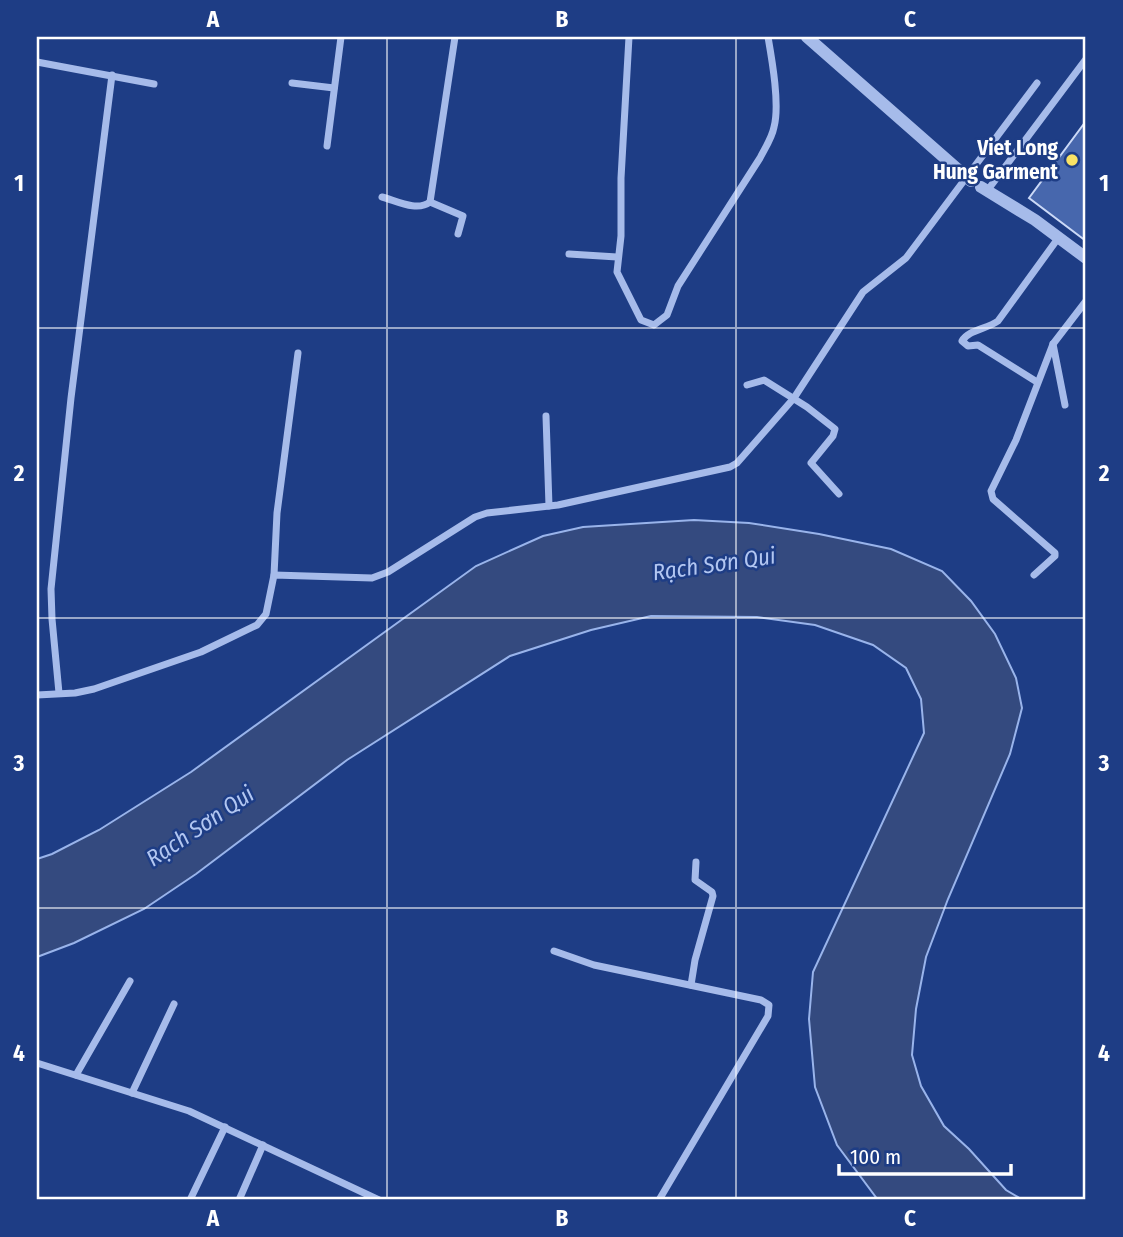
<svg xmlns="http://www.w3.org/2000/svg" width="1123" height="1237" font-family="'Fira Sans Condensed',sans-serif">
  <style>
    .water { fill: #344a7f; stroke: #99b4eb; stroke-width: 2 }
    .building { fill: #4767ad; stroke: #cbd9f7; stroke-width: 2 }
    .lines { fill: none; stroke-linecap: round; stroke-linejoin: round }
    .minor { stroke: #a6bbea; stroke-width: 7 }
    .tertiary { stroke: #a6bbea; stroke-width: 12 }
    .grid { fill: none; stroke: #fff; stroke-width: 2; stroke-opacity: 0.55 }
    .poi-dot { fill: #f9e265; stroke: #1e3d85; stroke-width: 2.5 }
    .labels { text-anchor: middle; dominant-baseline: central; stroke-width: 5; stroke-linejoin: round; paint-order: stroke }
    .poi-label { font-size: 21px; font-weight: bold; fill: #fff; stroke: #1e3d85; text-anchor: end }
    .water-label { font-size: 23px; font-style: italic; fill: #b2c6f1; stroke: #1e3d85 }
    .neatline { fill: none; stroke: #fff; stroke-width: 2.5 }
    .grid-label { font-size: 23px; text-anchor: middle; font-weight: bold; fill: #fff }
  </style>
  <rect width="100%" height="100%" fill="#1e3d85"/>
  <path class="water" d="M 694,520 L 749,523 L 819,534 L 891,549 L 942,571 L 971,601 L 995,634 L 1016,678 L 1022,708 L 1010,754 L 948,899 L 926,957 L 916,1009 L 912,1055 L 921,1086 L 944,1126 L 969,1149 L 1006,1190 L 1023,1200 L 878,1200 L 837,1145 L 815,1087 L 809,1019 L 813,972 L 924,733 L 921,699 L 906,668 L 873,645 L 815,625 L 757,617 L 651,616 L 591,630 L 510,656 L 347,760 L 196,874 L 144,909 L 74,943 L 37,957 L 37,859 L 52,854 L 99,830 L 191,772 L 476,566 L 543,536 L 583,527 Z"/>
  <path class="building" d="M 1086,121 L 1086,241 L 1029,198 Z"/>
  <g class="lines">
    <g class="minor">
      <path d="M 629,37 L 621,178 L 621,236 L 617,272 L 641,320 L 654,325 L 667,315 L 678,286 L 760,158 C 765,148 772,138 774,127 C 780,105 772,60 768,37"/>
      <path d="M 37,62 L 154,84"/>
      <path d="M 292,83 L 334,88"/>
      <path d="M 327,146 L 341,37"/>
      <path d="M 987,191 L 1086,59"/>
      <path d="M 382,197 C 397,201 417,212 430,202 L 455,37"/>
      <path d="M 430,202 L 463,216 L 458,234"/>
      <path d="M 569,254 L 617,257"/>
      <path d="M 1053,344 L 1065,405"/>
      <path d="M 1037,382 L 978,345 L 968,346 L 962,341 C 968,330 987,329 998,321 L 1059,237"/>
      <path d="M 747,385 L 764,380 L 807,407 L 835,429 L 833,436 L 811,463 L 839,494"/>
      <path d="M 546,416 L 549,506"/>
      <path d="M 274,575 L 277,513 L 298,353"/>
      <path d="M 1034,575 L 1055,556 L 1055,553 L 993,499 L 991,491 L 1016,440 L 1053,344 L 1086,301"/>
      <path d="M 59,693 L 52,619 L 51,589 L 71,398 L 112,75"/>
      <path d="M 37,695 L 75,693 L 94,689 L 201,652 L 257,625 L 266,614 L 274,575 L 372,578 L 388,572 L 475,517 L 487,513 L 558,505 L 730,467 L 737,463 L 794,398 L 863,292 L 906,258 L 1037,83"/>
      <path d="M 554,951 L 594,965 L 761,1000 L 769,1005 L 768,1016 L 659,1200"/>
      <path d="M 691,985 L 695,960 L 713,896 L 712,892 L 695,880 L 696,862"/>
      <path d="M 37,1063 L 189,1111 L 379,1200"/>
      <path d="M 76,1075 L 130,981"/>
      <path d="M 132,1093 L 174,1004"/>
      <path d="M 190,1200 L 225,1127"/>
      <path d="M 239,1200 L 263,1145"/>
    </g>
    <g class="tertiary">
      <path d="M 807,37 L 971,181"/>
      <path d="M 981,187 L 1035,220 L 1086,258"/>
    </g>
  </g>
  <path class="grid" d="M 387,37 L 387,1200M 736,37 L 736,1200M 37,328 L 1086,328M 37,618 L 1086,618M 37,908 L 1086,908"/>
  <circle class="poi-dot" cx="1072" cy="160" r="7"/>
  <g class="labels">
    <g class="poi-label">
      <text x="1058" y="148">Viet Long<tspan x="1058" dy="24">Hung Garment</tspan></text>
    </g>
    <g class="water-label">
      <text transform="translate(714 564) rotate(-8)">Rạch Sơn Qui</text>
      <text transform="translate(200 826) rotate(-34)">Rạch Sơn Qui</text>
    </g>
  </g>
  <rect width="1123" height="1237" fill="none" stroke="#1e3d85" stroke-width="77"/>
  <path d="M839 1164v10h172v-10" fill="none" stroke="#ffffff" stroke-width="3.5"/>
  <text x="850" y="1164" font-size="21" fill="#ffffff" stroke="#1e3d85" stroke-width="5" paint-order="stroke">100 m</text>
  <rect x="38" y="38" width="1046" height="1160" class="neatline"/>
  <g class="grid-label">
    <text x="213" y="27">A</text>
    <text x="562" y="27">B</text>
    <text x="910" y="27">C</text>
    <text x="19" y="191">1</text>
    <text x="1104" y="191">1</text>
    <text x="19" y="481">2</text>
    <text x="1104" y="481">2</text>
    <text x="19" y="771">3</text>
    <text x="1104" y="771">3</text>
    <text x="19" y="1061">4</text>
    <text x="1104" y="1061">4</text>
    <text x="213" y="1226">A</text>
    <text x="562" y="1226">B</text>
    <text x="910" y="1226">C</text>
  </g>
</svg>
